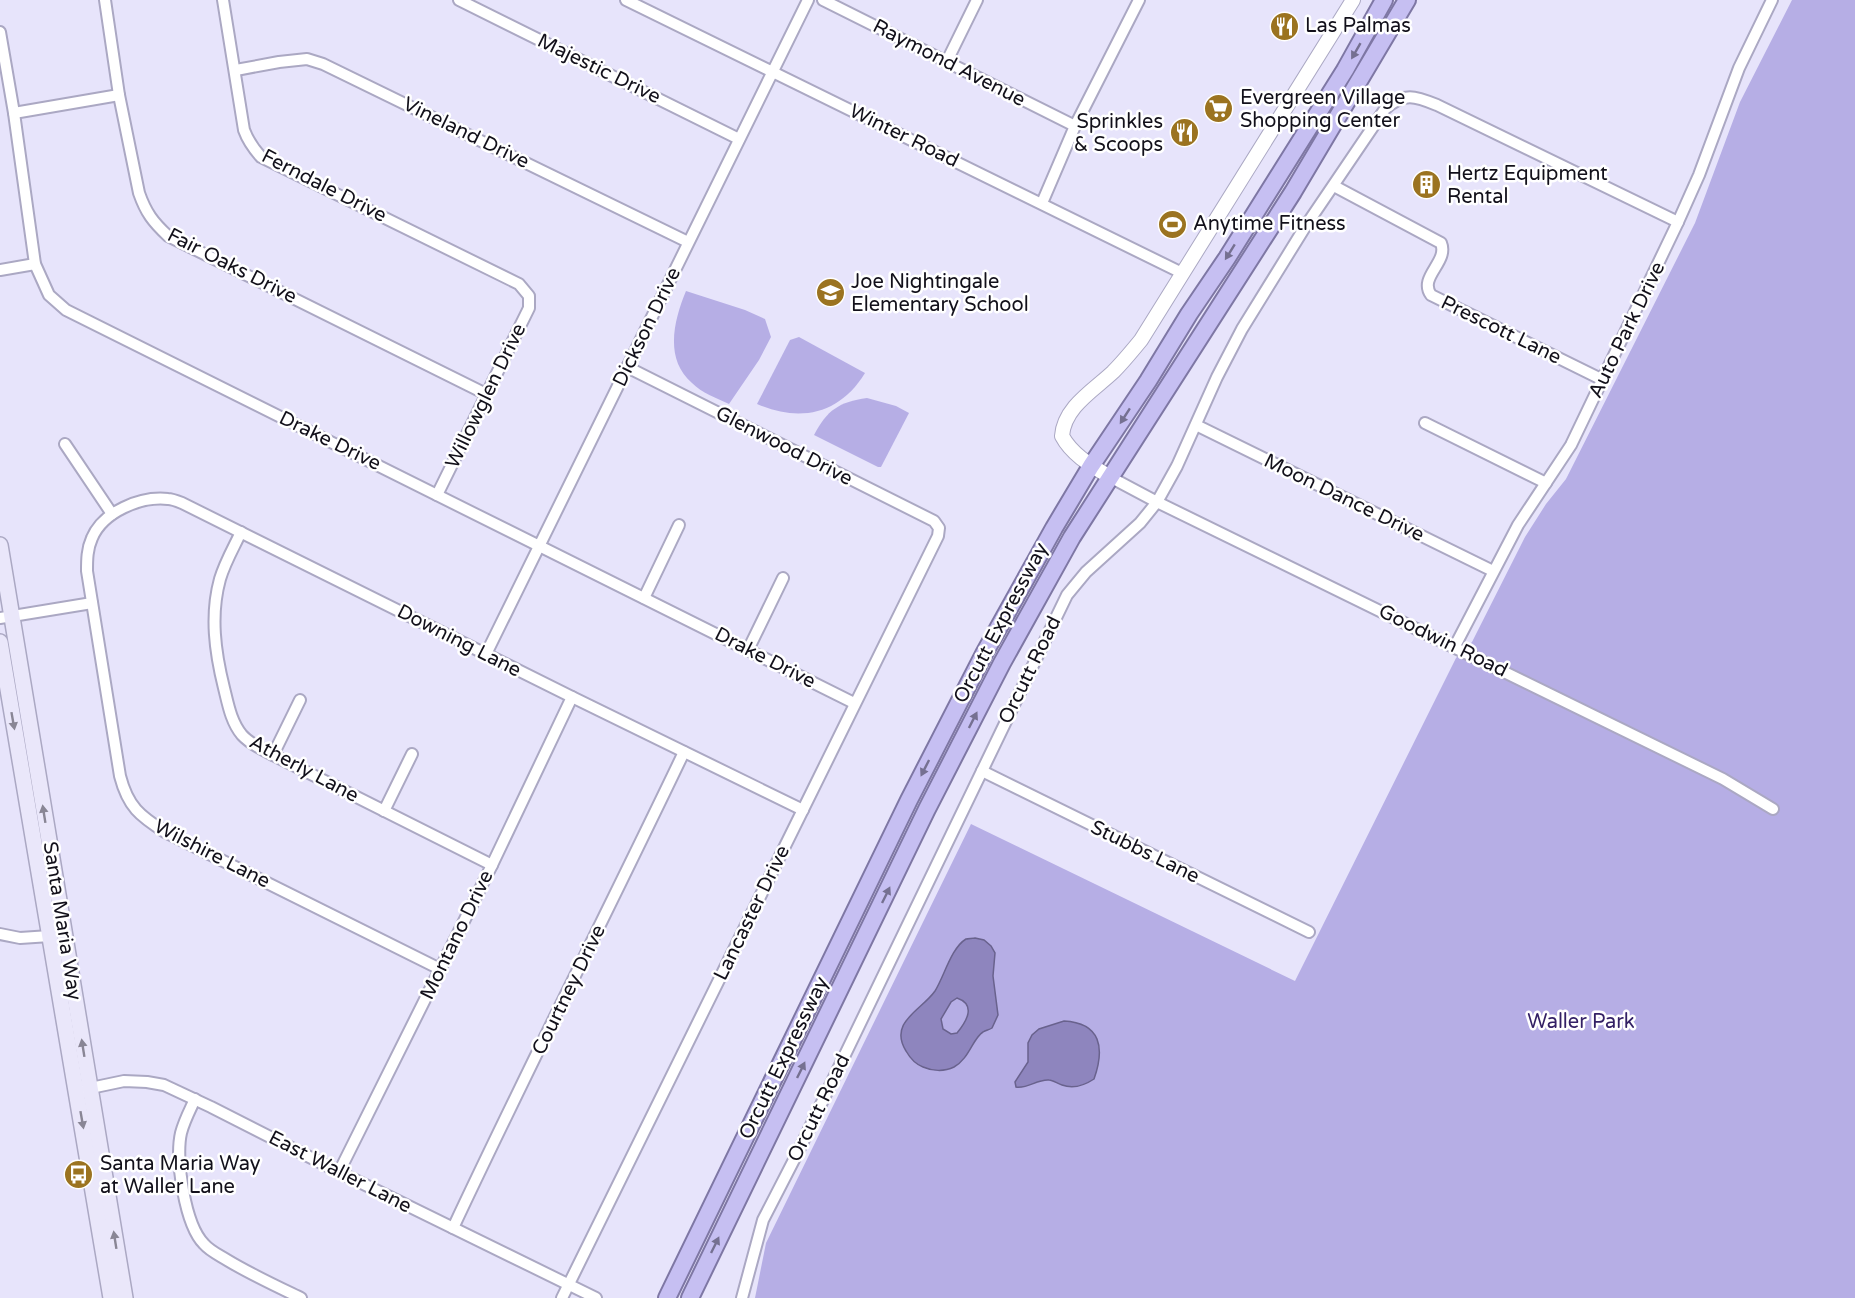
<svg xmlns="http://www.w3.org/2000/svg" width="1855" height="1298" font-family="'Varela Round',sans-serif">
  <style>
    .green { fill: #b6aee5 }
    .water { fill: #8e85be; stroke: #69628d; stroke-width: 1.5; fill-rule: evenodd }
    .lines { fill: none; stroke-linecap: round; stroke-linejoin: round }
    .minor-casing { stroke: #aba8c3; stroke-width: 14 }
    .tertiary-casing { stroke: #aba8c3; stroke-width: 16 }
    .secondary-casing { stroke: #aba8c3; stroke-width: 18 }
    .trunk-casing { stroke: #7e77a4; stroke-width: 20 }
    .minor { stroke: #fff; stroke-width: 10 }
    .tertiary { stroke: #fff; stroke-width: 14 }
    .secondary { stroke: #eae7fa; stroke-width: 15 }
    .trunk { stroke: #c6bff2; stroke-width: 16 }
    .oneway { fill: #757091 }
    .oneway2 { fill: #898695 }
    .labels { text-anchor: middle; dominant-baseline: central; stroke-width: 5; stroke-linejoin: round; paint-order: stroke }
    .poi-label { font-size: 20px; fill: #12101a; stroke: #fff; text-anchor: start }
    .street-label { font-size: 20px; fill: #12101a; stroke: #fff }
    .park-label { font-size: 20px; fill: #332065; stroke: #fff }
  </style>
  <rect width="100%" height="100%" fill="#e7e4fb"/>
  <g class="green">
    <path d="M 1792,0 L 1855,0 L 1855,1298 L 755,1298 L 766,1243 L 971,824 L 1295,981 L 1456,658 L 1472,642 L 1525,537 L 1546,504 L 1566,479 L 1695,223 L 1740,102 Z"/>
    <path d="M 686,291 L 745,310 L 765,319 L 771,337 L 759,360 L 729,404 C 716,398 702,393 692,383 C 664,359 674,320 686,291 Z"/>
    <path d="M 799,337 L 865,373 C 840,414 800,423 757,404 L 790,340 Z"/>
    <path d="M 867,398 L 896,406 L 909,413 L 881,467 L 878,467 L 814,435 C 827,410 839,402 867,398 Z"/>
  </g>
  <g class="water">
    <path d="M 975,938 L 984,940 L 991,946 L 995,953 L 993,976 L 998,1015 L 992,1028 C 989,1030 986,1030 983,1032 C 973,1038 969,1059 954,1067 C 944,1072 932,1071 923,1067 C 915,1064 910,1058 906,1051 C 888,1022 922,1010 935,991 C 944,977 951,948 966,939 C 967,939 974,938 975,938 ZM 957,998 C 977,1005 966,1022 957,1033 L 951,1034 L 943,1029 L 941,1019 L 951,1002 Z"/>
    <path d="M 1064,1021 C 1101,1023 1105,1048 1094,1079 C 1085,1085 1073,1089 1062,1085 C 1058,1084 1053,1080 1049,1080 C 1037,1079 1028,1089 1016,1087 L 1015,1082 L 1028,1062 L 1028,1043 L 1032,1035 L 1039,1029 Z"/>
  </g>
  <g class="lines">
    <defs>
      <g id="minor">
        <path d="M 105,0 L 119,95 L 139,193 C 146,213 153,222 168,236 L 486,394"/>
        <path d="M 223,0 L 244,130 C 248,141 253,148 261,157 L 519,284 L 529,296 L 529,308 L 437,495"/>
        <path d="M 459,0 L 739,139"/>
        <path d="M 626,0 L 1182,273"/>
        <path d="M 823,0 L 1075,126"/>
        <path d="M 0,32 L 14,113 L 35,264 L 49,295 L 66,310 L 854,703"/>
        <path d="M 947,61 L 977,0"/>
        <path d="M 236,70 L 279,62 L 307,59 L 323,64 L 688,242"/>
        <path d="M 14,113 L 119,95"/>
        <path d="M 1334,186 L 1441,243 C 1449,262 1418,277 1431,295 L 1603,380"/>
        <path d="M 1042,203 L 1075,126 L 1139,0"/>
        <path d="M 0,270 L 35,264"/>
        <path d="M 1425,423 L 1546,483"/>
        <path d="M 1196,425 L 1493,571"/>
        <path d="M 65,444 L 112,514"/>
        <path d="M 1110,477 L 1157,502 L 1723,779 L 1773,809"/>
        <path d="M 241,532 C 234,547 225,562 220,579 C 210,615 215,652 224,688 C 228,704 231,722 242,735 C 250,744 263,750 273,755 L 492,865"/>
        <path d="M 644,598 L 679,525"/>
        <path d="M 0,618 L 92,603"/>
        <path d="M 1455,646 L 1518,525 L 1571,445 L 1678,222 L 1699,175 L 1739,68 L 1772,0"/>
        <path d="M 748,650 L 783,578"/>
        <path d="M 486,654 L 808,0"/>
        <path d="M 273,755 L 300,700"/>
        <path d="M 982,771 L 1309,932"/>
        <path d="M 384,811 L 412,754"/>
        <path d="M 0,934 L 20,938 L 50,936"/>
        <path d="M 440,969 L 165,832 C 140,816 128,807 120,776 L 87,571 C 87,560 87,549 92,538 C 103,512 140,496 168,499 C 172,499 177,501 182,503 L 572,697 L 803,810"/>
        <path d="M 86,1089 L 124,1081 L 147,1082 L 164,1085 L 211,1107 L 339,1172 L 596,1298"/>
        <path d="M 195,1099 C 190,1110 184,1121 181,1133 C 175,1159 185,1225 204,1244 C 210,1251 219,1255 227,1260 C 250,1274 276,1286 301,1298"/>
        <path d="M 339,1172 L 492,865 L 572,697"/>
        <path d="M 453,1228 C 528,1068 608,911 684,752"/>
        <path d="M 562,1298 L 938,536 L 939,528 L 934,521 L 627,367"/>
        <path d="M 742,1298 L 763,1220 L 798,1152 L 1067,595 L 1086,572 L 1140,523 L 1157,502 L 1177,466 L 1217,377 L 1242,329 L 1305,227 L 1385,109 C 1404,92 1415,96 1437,105 L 1678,222"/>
      </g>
      <path id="tertiary" d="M 1110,477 C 1092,466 1072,455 1062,436 C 1064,407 1094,390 1113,372 C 1123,362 1132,351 1141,340 L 1353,0"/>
      <g id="secondary">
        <path d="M 0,545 L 125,1298"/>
        <path d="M 0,642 L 111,1298"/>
      </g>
      <g id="trunk">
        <path d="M 667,1298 L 909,800 L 985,652 L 1054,528 L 1091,466 L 1148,381 L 1189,314 L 1227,258 L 1345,70 L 1384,0"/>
        <path d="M 690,1298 L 927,809 L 1002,663 L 1072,537 L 1293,192 L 1407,0"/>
      </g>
    </defs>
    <use href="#minor" class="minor-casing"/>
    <use href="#tertiary" class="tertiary-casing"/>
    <use href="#secondary" class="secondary-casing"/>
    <use href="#trunk" class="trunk-casing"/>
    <use href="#minor" class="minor"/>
    <use href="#tertiary" class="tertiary"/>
    <use href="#secondary" class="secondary"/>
    <use href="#trunk" class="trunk"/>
  </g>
  <defs><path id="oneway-solid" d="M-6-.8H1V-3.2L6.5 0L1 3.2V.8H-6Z" transform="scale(1.5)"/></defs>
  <g class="oneway">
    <use href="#oneway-solid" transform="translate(1356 51) rotate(120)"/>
    <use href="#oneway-solid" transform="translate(1230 252) rotate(122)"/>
    <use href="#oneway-solid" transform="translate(1125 416) rotate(123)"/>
    <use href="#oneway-solid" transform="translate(973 720) rotate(-63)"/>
    <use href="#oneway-solid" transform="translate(925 768) rotate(117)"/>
    <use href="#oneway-solid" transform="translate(886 895) rotate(-64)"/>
    <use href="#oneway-solid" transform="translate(801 1070) rotate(-64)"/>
    <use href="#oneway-solid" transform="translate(715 1245) rotate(-64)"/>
  </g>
  <g class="oneway2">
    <use href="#oneway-solid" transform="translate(13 721) rotate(80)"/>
    <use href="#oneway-solid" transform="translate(44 814) rotate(-99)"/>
    <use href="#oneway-solid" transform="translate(83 1048) rotate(-99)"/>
    <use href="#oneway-solid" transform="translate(82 1120) rotate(80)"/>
    <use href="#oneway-solid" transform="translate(115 1240) rotate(-99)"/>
  </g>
  <defs>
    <symbol id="restaurant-disc" viewBox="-11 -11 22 22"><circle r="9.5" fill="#9b7320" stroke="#fff"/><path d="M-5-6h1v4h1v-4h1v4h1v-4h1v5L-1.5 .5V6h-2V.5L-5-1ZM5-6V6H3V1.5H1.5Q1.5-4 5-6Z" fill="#fff"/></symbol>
    <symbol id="supermarket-disc" viewBox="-11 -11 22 22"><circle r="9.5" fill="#9b7320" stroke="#fff"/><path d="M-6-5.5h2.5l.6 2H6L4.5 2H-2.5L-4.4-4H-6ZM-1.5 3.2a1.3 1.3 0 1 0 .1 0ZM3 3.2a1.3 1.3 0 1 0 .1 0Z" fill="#fff"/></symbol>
    <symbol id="building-disc" viewBox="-11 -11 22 22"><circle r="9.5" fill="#9b7320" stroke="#fff"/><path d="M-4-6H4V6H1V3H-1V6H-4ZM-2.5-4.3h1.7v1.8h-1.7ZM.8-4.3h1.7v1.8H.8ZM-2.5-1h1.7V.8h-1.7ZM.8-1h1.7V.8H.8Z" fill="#fff"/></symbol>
    <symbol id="stadium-disc" viewBox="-11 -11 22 22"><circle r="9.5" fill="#9b7320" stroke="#fff"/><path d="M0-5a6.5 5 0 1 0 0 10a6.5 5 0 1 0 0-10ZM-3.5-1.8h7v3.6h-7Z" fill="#fff"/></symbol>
    <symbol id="school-disc" viewBox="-11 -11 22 22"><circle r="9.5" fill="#9b7320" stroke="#fff"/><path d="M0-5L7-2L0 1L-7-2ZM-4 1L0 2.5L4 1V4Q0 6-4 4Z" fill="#fff"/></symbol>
    <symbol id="bus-disc" viewBox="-11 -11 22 22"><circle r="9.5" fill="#9b7320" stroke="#fff"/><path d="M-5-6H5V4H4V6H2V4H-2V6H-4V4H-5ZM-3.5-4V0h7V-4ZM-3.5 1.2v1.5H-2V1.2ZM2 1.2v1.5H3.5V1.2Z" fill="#fff"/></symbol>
  </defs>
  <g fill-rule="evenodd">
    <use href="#restaurant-disc" x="1268" y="10" width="33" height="33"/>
    <use href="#supermarket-disc" x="1202" y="92" width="33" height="33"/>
    <use href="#restaurant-disc" x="1168" y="116" width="33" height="33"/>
    <use href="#building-disc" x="1410" y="168" width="33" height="33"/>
    <use href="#stadium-disc" x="1156" y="208" width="33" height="33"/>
    <use href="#school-disc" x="814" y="276" width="33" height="33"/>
    <use href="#bus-disc" x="62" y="1158" width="33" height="33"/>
  </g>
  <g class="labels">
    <g class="poi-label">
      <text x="1305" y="26">Las Palmas</text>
      <text x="1240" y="98">Evergreen Village<tspan x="1240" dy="23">Shopping Center</tspan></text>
      <text x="1163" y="122" text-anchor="end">Sprinkles<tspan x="1163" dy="23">&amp; Scoops</tspan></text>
      <text x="1447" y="174">Hertz Equipment<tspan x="1447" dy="23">Rental</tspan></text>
      <text x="1193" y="224">Anytime Fitness</text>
      <text x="851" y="282">Joe Nightingale<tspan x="851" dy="23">Elementary School</tspan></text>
      <text x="100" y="1164">Santa Maria Way<tspan x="100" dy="23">at Waller Lane</tspan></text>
    </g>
    <g class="street-label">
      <text transform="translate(949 63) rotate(27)">Raymond Avenue</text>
      <text transform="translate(599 69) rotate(26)">Majestic Drive</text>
      <text transform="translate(466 133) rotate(26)">Vineland Drive</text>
      <text transform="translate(904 136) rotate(26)">Winter Road</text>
      <text transform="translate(324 186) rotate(27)">Ferndale Drive</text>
      <text transform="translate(232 266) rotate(27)">Fair Oaks Drive</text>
      <text transform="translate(647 327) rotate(-64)">Dickson Drive</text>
      <text transform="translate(1501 330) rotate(26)">Prescott Lane</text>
      <text transform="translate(1627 330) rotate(-64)">Auto Park Drive</text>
      <text transform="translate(486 396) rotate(-64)">Willowglen Drive</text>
      <text transform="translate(330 441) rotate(26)">Drake Drive</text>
      <text transform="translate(784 446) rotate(27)">Glenwood Drive</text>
      <text transform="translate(1344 498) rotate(26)">Moon Dance Drive</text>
      <text transform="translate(1001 623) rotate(-62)">Orcutt Expressway</text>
      <text transform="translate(459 641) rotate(27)">Downing Lane</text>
      <text transform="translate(1443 641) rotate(26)">Goodwin Road</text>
      <text transform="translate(765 658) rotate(27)">Drake Drive</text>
      <text transform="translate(1030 670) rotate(-64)">Orcutt Road</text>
      <text transform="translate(304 769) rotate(28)">Atherly Lane</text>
      <text transform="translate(1145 852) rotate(26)">Stubbs Lane</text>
      <text transform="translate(212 854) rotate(27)">Wilshire Lane</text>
      <text transform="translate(752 913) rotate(-64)">Lancaster Drive</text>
      <text transform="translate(62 921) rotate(81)">Santa Maria Way</text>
      <text transform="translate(457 935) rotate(-64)">Montano Drive</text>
      <text transform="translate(569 990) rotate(-64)">Courtney Drive</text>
      <text transform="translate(784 1058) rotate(-64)">Orcutt Expressway</text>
      <text transform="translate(819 1108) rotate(-64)">Orcutt Road</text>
      <text transform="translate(340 1172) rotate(27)">East Waller Lane</text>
    </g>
    <g class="park-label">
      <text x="1581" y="1022">Waller Park</text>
    </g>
  </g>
</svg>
